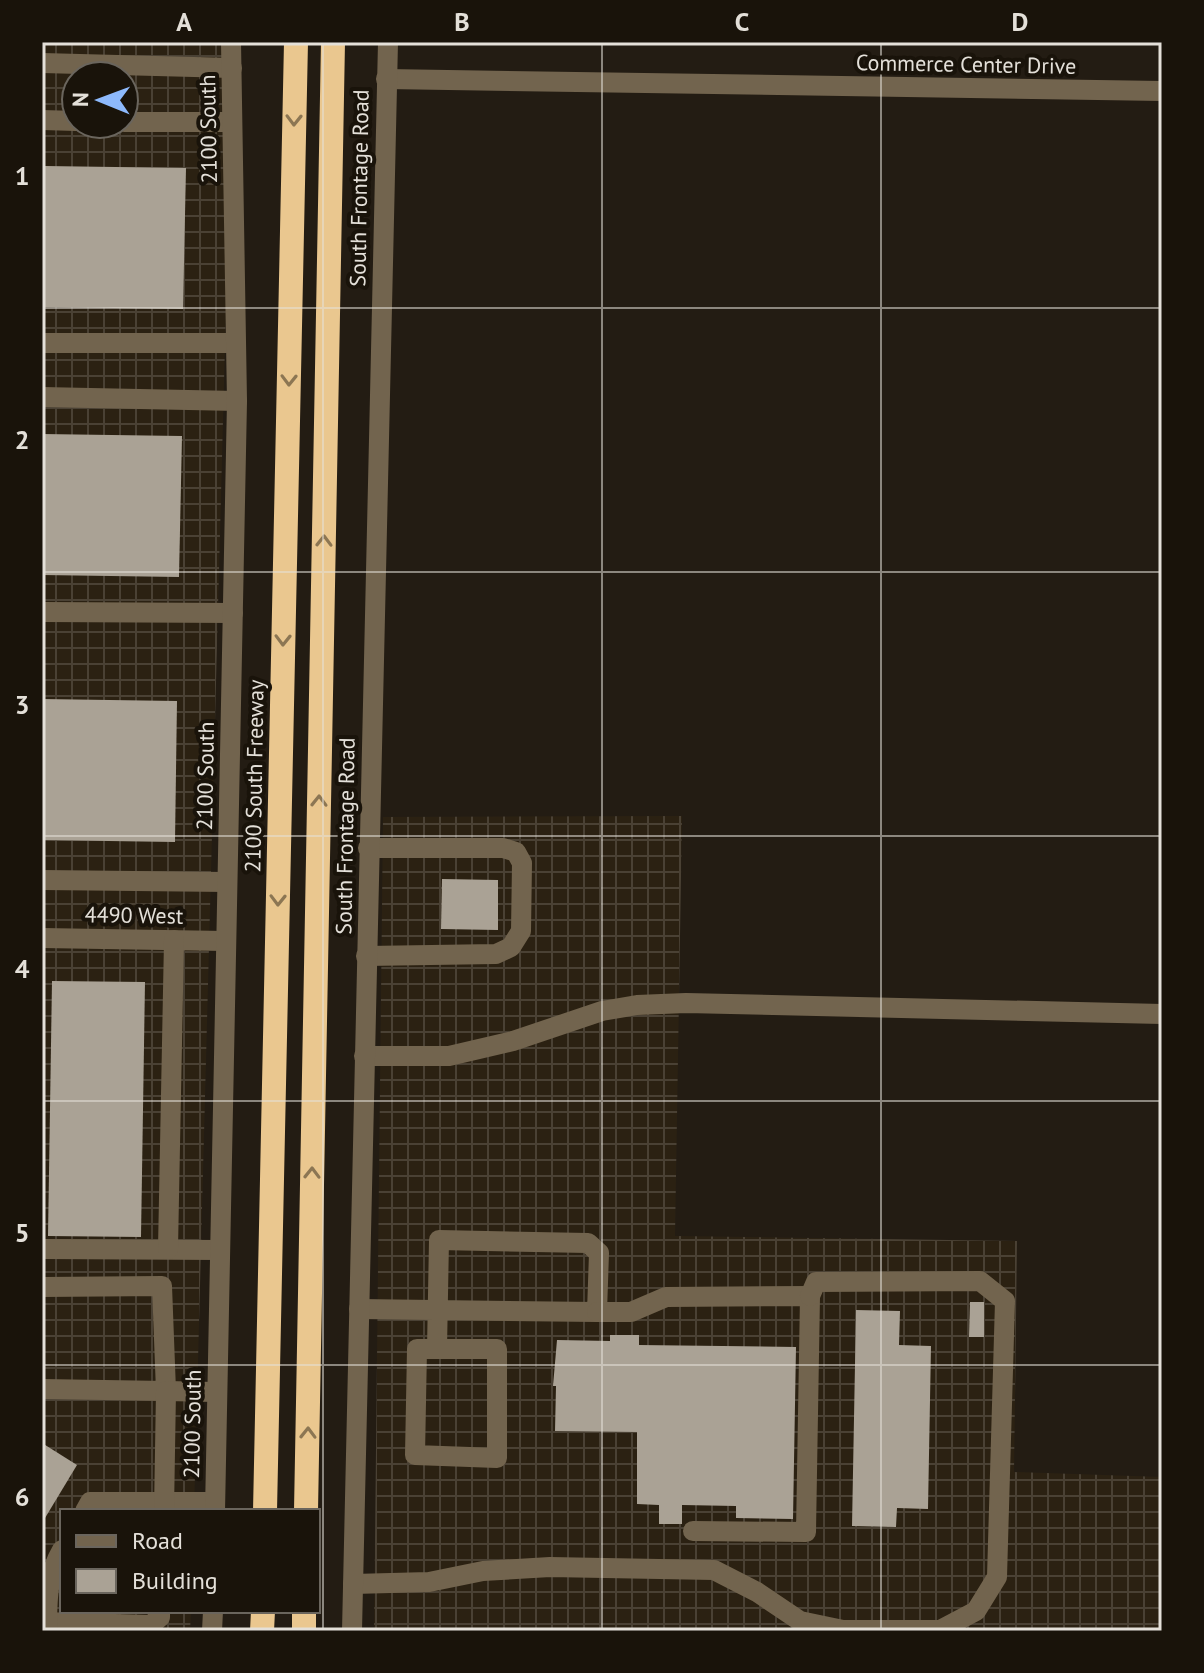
<svg xmlns="http://www.w3.org/2000/svg" width="1204" height="1673" font-family="'PT Sans',sans-serif">
  <style>
    .industrial { fill: url(#industrial-grid); fill-rule: evenodd }
    .building { fill: #aaa295 }
    .lines { fill: none; stroke-linecap: round; stroke-linejoin: round }
    .minor { stroke: #72644e; stroke-width: 20 }
    .highway { stroke: #eac78f; stroke-width: 24 }
    .oneway { stroke: #8c7653 }
    .grid { fill: none; stroke: #e4e0d9; stroke-width: 2; stroke-opacity: 0.55 }
    .labels { text-anchor: middle; dominant-baseline: central; stroke-width: 8; stroke-linejoin: round; paint-order: stroke }
    .street-label { font-size: 22px; fill: #e4e0d9; stroke: #19130a }
    .neatline { fill: none; stroke: #e4e0d9; stroke-width: 3 }
    .grid-label { font-size: 26px; text-anchor: middle; font-weight: bold; fill: #e4e0d9 }
  </style>
  <defs>
    <pattern id="industrial-grid" width="8" height="8" patternUnits="userSpaceOnUse" patternTransform="scale(2)"><rect width="8" height="8" fill="#2b2112"/><path d="M0 4h8M4 0v8" fill="none" stroke="#4a4134"/></pattern>
  </defs>
  <rect width="100%" height="100%" fill="#231c13"/>
  <g class="industrial">
    <path d="M 42,42 L 222,42 L 226,307 L 194,1511 L 62,1511 L 62,1611 L 191,1611 L 190,1631 L 42,1631 ZM 76,76 L 124,76 L 124,124 L 76,124 Z"/>
    <path d="M 682,816 L 675,1236 L 1017,1241 L 1014,1472 L 1162,1477 L 1162,1631 L 374,1631 L 383,817 Z"/>
  </g>
  <g class="building">
    <path d="M 45,166 L 186,168 L 183,309 L 43,307 Z"/>
    <path d="M 42,434 L 182,436 L 179,577 L 42,575 Z"/>
    <path d="M 42,699 L 177,701 L 175,842 L 42,840 Z"/>
    <path d="M 442,879 L 498,880 L 498,930 L 441,929 Z"/>
    <path d="M 52,981 L 145,982 L 141,1237 L 48,1236 Z"/>
    <path d="M 970,1302 L 984,1302 L 984,1337 L 969,1337 Z"/>
    <path d="M 856,1310 L 900,1311 L 899,1345 L 931,1346 L 928,1509 L 897,1508 L 896,1527 L 852,1526 Z"/>
    <path d="M 610,1335 L 639,1335 L 639,1345 L 796,1347 L 793,1519 L 736,1518 L 736,1506 L 682,1505 L 682,1524 L 659,1524 L 659,1505 L 637,1504 L 637,1432 L 555,1431 L 556,1386 L 553,1386 L 557,1340 L 610,1341 Z"/>
    <path d="M 42,1443 L 77,1465 L 42,1523 Z"/>
  </g>
  <g class="lines">
    <g class="minor">
      <path d="M 42,63 L 232,68"/>
      <path d="M 386,79 L 1162,91"/>
      <path d="M 42,120 L 76,121"/>
      <path d="M 124,122 L 232,122"/>
      <path d="M 42,343 L 236,343"/>
      <path d="M 42,397 L 237,401"/>
      <path d="M 42,612 L 233,613"/>
      <path d="M 42,880 L 227,882"/>
      <path d="M 42,938 L 225,941"/>
      <path d="M 366,956 L 496,954 L 511,947 L 521,931 L 522,863 L 516,852 L 503,848 L 368,848"/>
      <path d="M 364,1056 L 449,1056 L 513,1041 L 602,1011 L 637,1005 L 686,1003 L 1162,1014"/>
      <path d="M 42,1249 L 219,1250"/>
      <path d="M 168,1249 L 174,940"/>
      <path d="M 42,1287 L 162,1286 L 166,1391 L 42,1389"/>
      <path d="M 359,1309 L 597,1312 L 599,1253 L 588,1243 L 439,1240 L 437,1349 L 417,1349 L 415,1455 L 497,1458 L 497,1349 L 437,1349"/>
      <path d="M 597,1312 L 631,1312 L 666,1297 L 810,1296 L 806,1532 L 693,1531"/>
      <path d="M 85,1511 L 90,1502 L 215,1502"/>
      <path d="M 164,1511 L 166,1391 L 216,1392"/>
      <path d="M 215,1511 L 237,401 L 231,42"/>
      <path d="M 353,1584 L 429,1582 L 483,1571 L 550,1567 L 714,1570 L 757,1592 L 800,1621 L 843,1630 L 940,1630 L 976,1611 L 997,1577 L 1005,1301 L 980,1281 L 816,1282 L 810,1296"/>
      <path d="M 42,1622 L 151,1625 L 160,1617 L 160,1611"/>
      <path d="M 47,1631 C 47,1602 47,1575 62,1550"/>
      <path d="M 212,1631 L 213,1611"/>
      <path d="M 352,1631 L 388,42"/>
    </g>
    <g class="highway">
      <path d="M 265,1511 L 296,42"/>
      <path d="M 306,1511 L 333,42"/>
      <path d="M 262,1631 L 263,1611"/>
      <path d="M 304,1631 L 304,1611"/>
    </g>
  </g>
  <defs><path id="oneway-chevron" d="M-2-3.5L2.5 0L-2 3.5" fill="none" stroke-width="1.6" stroke-linecap="round" stroke-linejoin="round" transform="scale(2)"/></defs>
  <g class="oneway">
    <use href="#oneway-chevron" transform="translate(294 120) rotate(91)"/>
    <use href="#oneway-chevron" transform="translate(289 380) rotate(91)"/>
    <use href="#oneway-chevron" transform="translate(324 541) rotate(-89)"/>
    <use href="#oneway-chevron" transform="translate(283 640) rotate(91)"/>
    <use href="#oneway-chevron" transform="translate(319 801) rotate(-89)"/>
    <use href="#oneway-chevron" transform="translate(278 900) rotate(91)"/>
    <use href="#oneway-chevron" transform="translate(312 1173) rotate(-89)"/>
    <use href="#oneway-chevron" transform="translate(308 1433) rotate(-89)"/>
  </g>
  <path class="grid" d="M 323,42 L 323,1631M 602,42 L 602,1631M 881,42 L 881,1631M 42,308 L 1162,308M 42,572 L 1162,572M 42,836 L 1162,836M 42,1101 L 1162,1101M 42,1365 L 1162,1365"/>
  <g class="labels">
    <g class="street-label">
      <text transform="translate(966 64) rotate(1)">Commerce Center Drive</text>
      <text transform="translate(208 129) rotate(-91)">2100 South</text>
      <text transform="translate(359 188) rotate(-89)">South Frontage Road</text>
      <text transform="translate(205 776) rotate(-89)">2100 South</text>
      <text transform="translate(254 776) rotate(-89)">2100 South Freeway</text>
      <text transform="translate(345 836) rotate(-89)">South Frontage Road</text>
      <text transform="translate(134 915) rotate(1)">4490 West</text>
      <text transform="translate(192 1424) rotate(-89)">2100 South</text>
    </g>
  </g>
  <rect width="1204" height="1673" fill="none" stroke="#19130a" stroke-width="88"/>
  <rect x="60" y="1509" width="260" height="104" fill="#19130a" stroke="#6a655d" stroke-width="2"/>
  <rect x="76" y="1535" width="40" height="12" fill="#72644e" stroke="#6a655d" stroke-width="2"/>
  <text x="132" y="1549" font-size="24" fill="#e4e0d9">Road</text>
  <rect x="76" y="1569" width="40" height="24" fill="#aaa295" stroke="#6a655d" stroke-width="2"/>
  <text x="132" y="1589" font-size="24" fill="#e4e0d9">Building</text>
  <g transform="translate(100 100) rotate(271)"><circle r="38" fill="#19130a" stroke="#6a655d" stroke-width="2"/>
  <path d="M0-6L14 30L0 20L-14 30Z" fill="#8db9fc"/>
  <text y="-12" font-size="22" font-weight="bold" text-anchor="middle" fill="#e4e0d9">N</text>
  </g>
  <rect x="44" y="44" width="1116" height="1585" class="neatline"/>
  <g class="grid-label">
    <text x="184" y="31">A</text>
    <text x="462" y="31">B</text>
    <text x="742" y="31">C</text>
    <text x="1020" y="31">D</text>
    <text x="22" y="185">1</text>
    <text x="22" y="449">2</text>
    <text x="22" y="714">3</text>
    <text x="22" y="978">4</text>
    <text x="22" y="1242">5</text>
    <text x="22" y="1506">6</text>
  </g>
</svg>
